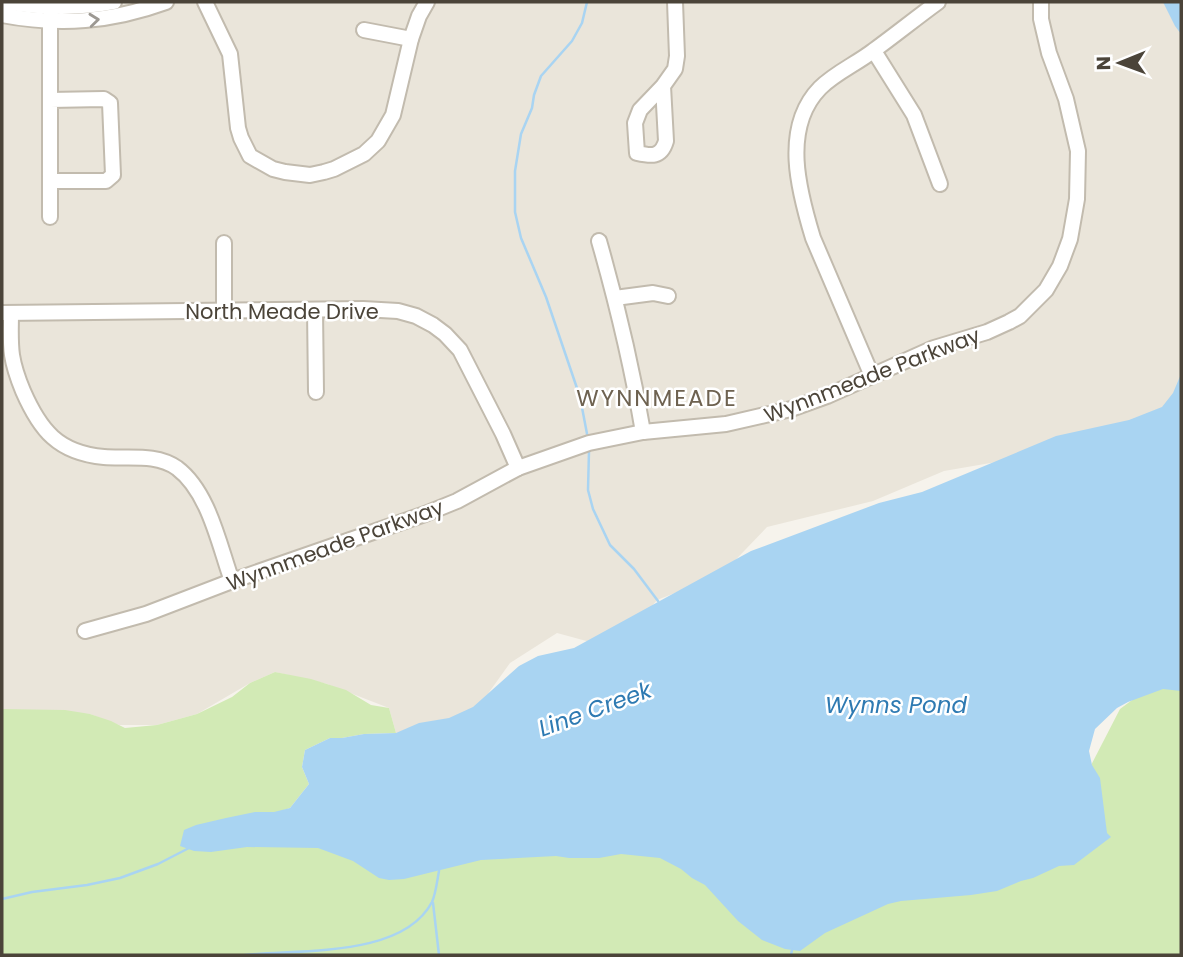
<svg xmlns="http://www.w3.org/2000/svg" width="1183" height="957" font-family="Poppins,sans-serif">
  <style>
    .residential { fill: #eae5da }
    .green { fill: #d2eab5 }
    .water { fill: #a9d4f2 }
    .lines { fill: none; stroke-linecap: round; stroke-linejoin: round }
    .stream { stroke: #a9d4f2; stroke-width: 2.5 }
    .minor-casing { stroke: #c2bbae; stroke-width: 18 }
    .minor { stroke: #fff; stroke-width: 14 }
    .oneway { stroke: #9c9892 }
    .labels { text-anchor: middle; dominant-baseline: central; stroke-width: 5; stroke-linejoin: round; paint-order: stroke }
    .street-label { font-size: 21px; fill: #4b4439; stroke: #fff }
    .neighbourhood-label { font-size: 23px; letter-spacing: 2px; fill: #6e6250; stroke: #fff }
    .water-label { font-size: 23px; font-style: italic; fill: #2e7ab2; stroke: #fff }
  </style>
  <rect width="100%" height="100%" fill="#f6f3ec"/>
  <path class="residential" d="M 127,2 L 1174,2 L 1181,32 L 1181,411 L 1026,457 L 944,471 L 873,501 L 767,527 L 721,575 L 657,600 L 616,649 L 557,633 L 510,663 L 467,723 L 396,733 L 389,708 L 327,684 L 275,672 L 250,683 L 197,714 L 157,725 L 119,725 L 90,714 L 2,711 L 2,11 L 87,20 Z"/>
  <path class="green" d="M 1178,666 L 1181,667 L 1181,955 L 2,955 L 2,709 L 65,710 L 90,714 L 111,721 L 125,728 L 157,725 L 197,714 L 232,697 L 250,683 L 275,672 L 311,679 L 346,690 L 371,705 L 389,708 L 396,733 L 364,734 L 342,738 L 330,738 L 305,750 L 302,767 L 309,784 L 290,808 L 284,810 L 1086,775 L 1120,709 Z"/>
  <g class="water">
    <path d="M 1163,2 L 1181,2 L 1181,34 L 1175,26 Z"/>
    <path d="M 1181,374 L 1181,691 L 1163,689 L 1128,702 L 1117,708 L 1095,729 L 1089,751 L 1092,765 L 1100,778 L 1107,833 L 1111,837 L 1074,865 L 1059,866 L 1033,878 L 1021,881 L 997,891 L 971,895 L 901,901 L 888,904 L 825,933 L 800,951 L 785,949 L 762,940 L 738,921 L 705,885 L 692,878 L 681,869 L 660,858 L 621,854 L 599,858 L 569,858 L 556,856 L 481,860 L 404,879 L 389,880 L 379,878 L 353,861 L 318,848 L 247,847 L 211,852 L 194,851 L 180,846 L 184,830 L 196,825 L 226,818 L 255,812 L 274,812 L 290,808 L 309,784 L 302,767 L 305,750 L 330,738 L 342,738 L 364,734 L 396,733 L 419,723 L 449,718 L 473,707 L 519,666 L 538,656 L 574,648 L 751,551 L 879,503 L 922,492 L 1056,436 L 1129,420 L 1162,407 L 1173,393 Z"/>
  </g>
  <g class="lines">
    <g class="stream">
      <path d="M 587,2 L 582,23 L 572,41 L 541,76 L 534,95 L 532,108 L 521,134 L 515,171 L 515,212 L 521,238 L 546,297 L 580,397 L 588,439"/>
      <path d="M 589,451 L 588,490 L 593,509 L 610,545 L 634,569 L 658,601"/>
      <path d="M 2,899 L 32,892 L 87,885 L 120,878 L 158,864 L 189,848"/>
      <path d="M 433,903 L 439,955"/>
      <path d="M 245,955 C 304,949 403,957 432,902 C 436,893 437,881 439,871"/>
      <path d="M 791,955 L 792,950"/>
    </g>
    <defs>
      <g id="minor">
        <path d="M 5,2 C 41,8 79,9 114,2"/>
        <path d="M 205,2 L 230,54 L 238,128 L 241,138 L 250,156 L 273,169 L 285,172 L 310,175 L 324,172 L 334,169 L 364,154 L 378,141 L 393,115 L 411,39 L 419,16 L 427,2"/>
        <path d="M 2,15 C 60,26 111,22 166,2"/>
        <path d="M 364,30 L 411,39"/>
        <path d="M 874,51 L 914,115 L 940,184"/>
        <path d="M 663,86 L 666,141 C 661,158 651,156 637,153 L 635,123 L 640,110 L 663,86 L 675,69 L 677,56 L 675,2"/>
        <path d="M 50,100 L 104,99 L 110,103 L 113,175 L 106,181 L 50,181 L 50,21 L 52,5"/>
        <path d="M 50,181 L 50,217"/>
        <path d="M 599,241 C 617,304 632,367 643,432"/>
        <path d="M 224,243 L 224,311"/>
        <path d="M 615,298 L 653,293 L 668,296"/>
        <path d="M 315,310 L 316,392"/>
        <path d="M 2,313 L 363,309 L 398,311 L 416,316 L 433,325 L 445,334 L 460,350 L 503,434 L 518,468"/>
        <path d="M 11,313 C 11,327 10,341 12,355 C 14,368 18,379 23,391 C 40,430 58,453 104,457 C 128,459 156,453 177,468 C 209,492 219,545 232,581"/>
        <path d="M 872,376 L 813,238 C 799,192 781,128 820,88 C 835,73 856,64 873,51 C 895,35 916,18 938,2"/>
        <path d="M 85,631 L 146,614 L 232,581 L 425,514 L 457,501 L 518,468 L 589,443 L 643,432 L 726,424 L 791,409 L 827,396 L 934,348 L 987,332 L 1009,322 L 1020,316 L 1046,290 L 1060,266 L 1070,239 L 1077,199 L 1078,151 L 1066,99 L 1049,53 L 1041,19 L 1041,2"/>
      </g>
    </defs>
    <use href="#minor" class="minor-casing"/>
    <use href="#minor" class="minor"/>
  </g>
  <defs><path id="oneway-chevron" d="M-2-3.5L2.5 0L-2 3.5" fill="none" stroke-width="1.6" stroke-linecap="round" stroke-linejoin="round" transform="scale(1.75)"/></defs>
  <use class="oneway" href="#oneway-chevron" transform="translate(94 20) rotate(-6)"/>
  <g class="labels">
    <g class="street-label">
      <text x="282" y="311">North Meade Drive</text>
      <text transform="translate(872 375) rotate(-21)">Wynnmeade Parkway</text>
      <text transform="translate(335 545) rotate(-20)">Wynnmeade Parkway</text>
    </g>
    <g class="neighbourhood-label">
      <text x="657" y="398">WYNNMEADE</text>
    </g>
    <g class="water-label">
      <text x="896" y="705">Wynns Pond</text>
      <text transform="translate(595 709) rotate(-20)">Line Creek</text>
    </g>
  </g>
  <rect width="1183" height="957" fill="none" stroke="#4b4439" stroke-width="7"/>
  <g transform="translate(1120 63) rotate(269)" stroke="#ffffff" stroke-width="5" paint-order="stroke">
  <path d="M0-5L12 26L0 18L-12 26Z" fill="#4b4439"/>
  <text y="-10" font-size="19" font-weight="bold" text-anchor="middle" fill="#4b4439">N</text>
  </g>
</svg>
